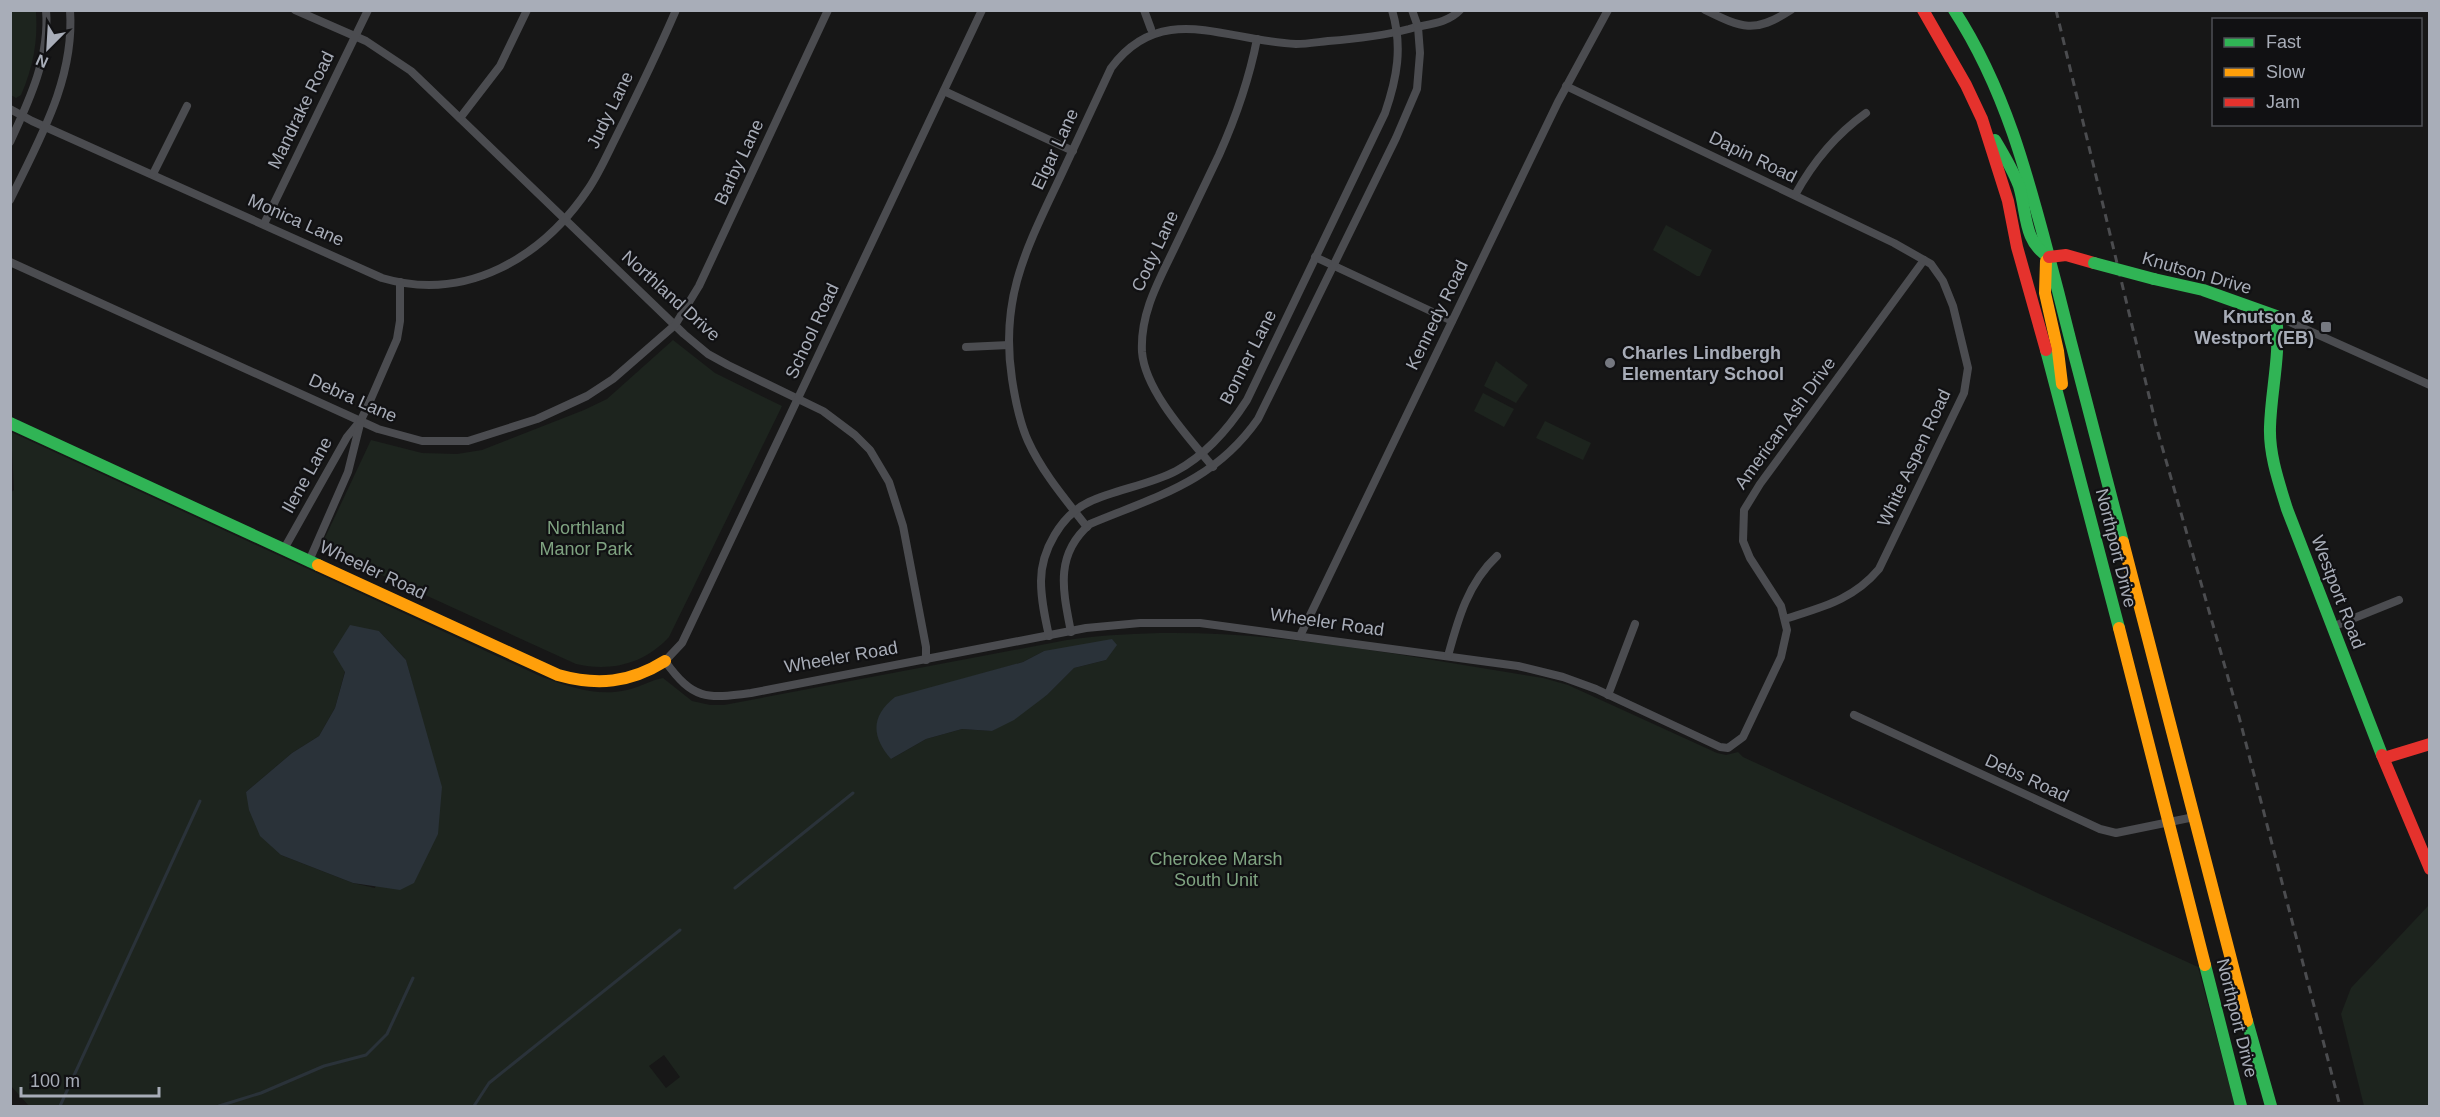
<svg xmlns="http://www.w3.org/2000/svg" width="2440" height="1117" font-family="Arial,sans-serif">
  <style>
    .green { fill: #1d241e; fill-rule: evenodd }
    .water { fill: #2a3239 }
    .lines { fill: none; stroke-linecap: round; stroke-linejoin: round }
    .stream { stroke: #2a3239; stroke-width: 3 }
    .street { stroke: #4b4c50; stroke-width: 8 }
    .fast { stroke: #30b455; stroke-width: 12 }
    .slow { stroke: #ff9f0a; stroke-width: 12 }
    .jam { stroke: #e5322d; stroke-width: 12 }
    .rail { stroke: #4b4c4f; stroke-width: 3; stroke-dasharray: 8 6; stroke-linecap: butt }
    .fast-bridge { stroke: #30b455; stroke-width: 12 }
    .poi-dot { fill: #757880; stroke: #111113; stroke-width: 2 }
    .labels { text-anchor: middle; dominant-baseline: central; stroke-width: 4.5; stroke-linejoin: round; paint-order: stroke }
    .street-label { font-size: 18px; fill: #a8adb8; stroke: #111113 }
    .poi-label { font-size: 18px; font-weight: bold; fill: #a8adb8; stroke: #111113; text-anchor: end }
    .park-label { font-size: 18px; fill: #7fa381; stroke: #111113 }
  </style>
  <rect width="100%" height="100%" fill="#171717"/>
  <g class="green">
    <path d="M 11,10 L 36,11 L 36,12 C 38,42 33,67 21,95 L 16,98 L 11,95 Z"/>
    <path d="M 1666,225 L 1712,250 L 1700,276 L 1697,276 L 1653,250 Z"/>
    <path d="M 673,340 L 715,373 L 782,406 L 669,637 C 644,664 611,672 576,664 L 353,562 L 322,544 L 371,440 L 422,453 L 457,454 L 482,450 L 584,410 L 607,399 Z"/>
    <path d="M 1496,361 L 1528,385 L 1516,403 L 1484,386 Z"/>
    <path d="M 1483,393 L 1514,409 L 1504,427 L 1474,411 Z"/>
    <path d="M 1545,421 L 1591,443 L 1583,460 L 1536,438 Z"/>
    <path d="M 11,432 L 542,677 C 570,687 597,697 627,690 C 640,687 651,680 663,678 L 692,701 L 710,705 L 724,705 L 1067,640 C 1228,618 1384,653 1543,678 L 1568,685 L 1717,753 L 1726,755 L 1738,752 L 1743,757 L 2198,967 L 2235,1106 L 29,1106 L 11,1086 L 10,493 L 14,490 ZM 379,631 L 406,660 L 422,719 L 375,888 L 353,883 L 281,855 L 246,792 L 292,753 L 319,736 L 335,708 L 345,671 ZM 1044,651 L 1106,660 L 1074,668 L 1047,695 L 992,731 L 962,729 L 926,739 L 891,759 L 927,689 L 1023,662 ZM 664,1055 L 680,1077 L 666,1088 L 649,1066 Z"/>
    <path d="M 2429,905 L 2429,1106 L 2364,1106 L 2341,1014 L 2351,988 Z"/>
  </g>
  <g class="water">
    <path d="M 350,625 L 379,631 L 406,660 L 442,787 L 438,834 L 414,883 L 400,890 L 353,883 L 281,855 L 260,836 L 249,810 L 246,792 L 292,753 L 319,736 L 335,708 L 345,672 L 333,652 Z"/>
    <path d="M 1112,639 L 1117,645 L 1106,660 L 1074,668 L 1047,695 L 1014,720 L 992,731 L 962,729 L 926,739 L 891,759 C 871,736 871,716 895,697 L 1023,662 L 1044,651 Z"/>
  </g>
  <g class="lines">
    <g class="stream">
      <path d="M 735,888 L 853,793"/>
      <path d="M 60,1106 L 200,801"/>
      <path d="M 219,1106 L 261,1093 L 324,1066 L 366,1055 L 387,1034 L 413,978"/>
      <path d="M 474,1106 L 489,1083 L 680,930"/>
    </g>
    <g class="street">
      <path d="M 295,10 L 366,41 L 411,71 L 684,334 L 708,354 L 728,365 L 823,411 L 855,435 L 870,450 L 889,482 L 903,526 L 926,647 L 926,660"/>
      <path d="M 982,10 L 682,643 L 665,661 C 693,700 706,699 751,693 L 1086,628 L 1140,623 L 1200,623 L 1518,666 L 1563,677 L 1596,689 L 1720,747 L 1728,748 L 1743,737 L 1781,657 L 1787,630 L 1781,606 L 1750,558 L 1743,541 L 1744,510 L 1760,484 L 1924,260"/>
      <path d="M 1144,10 L 1151,29"/>
      <path d="M 1705,10 C 1742,28 1754,34 1791,10"/>
      <path d="M 1566,86 L 1894,243 L 1931,264 L 1943,281 L 1953,306 L 1968,368 L 1964,393 L 1879,569 C 1853,600 1822,607 1785,619"/>
      <path d="M 944,91 L 1073,151"/>
      <path d="M 10,109 L 32,121 L 382,278 C 467,303 543,257 589,188 C 599,173 607,155 615,139 C 636,97 657,54 676,10"/>
      <path d="M 460,118 L 500,66 L 527,10"/>
      <path d="M 10,142 C 29,101 50,57 46,10"/>
      <path d="M 153,174 L 187,106"/>
      <path d="M 1795,195 C 1813,162 1835,135 1866,113"/>
      <path d="M 10,200 C 39,140 75,79 70,10"/>
      <path d="M 264,224 L 368,10"/>
      <path d="M 1315,257 L 1452,321"/>
      <path d="M 10,262 L 378,429 L 422,441 L 468,441 L 537,419 L 587,396 L 613,379 L 675,325 L 699,286 L 828,10"/>
      <path d="M 2276,316 L 2430,385"/>
      <path d="M 966,347 L 1009,345"/>
      <path d="M 1213,467 C 1189,438 1145,391 1142,352 C 1140,314 1158,282 1174,249 C 1189,218 1204,187 1219,155 C 1236,117 1249,80 1257,39"/>
      <path d="M 1087,527 C 1066,500 1042,472 1028,441 C 1019,421 1015,399 1012,379 C 999,295 1029,244 1063,171 C 1079,137 1095,102 1111,68 C 1161,0 1225,41 1296,44 C 1307,44 1318,42 1328,41 C 1356,39 1382,36 1409,29 C 1426,24 1447,24 1460,10"/>
      <path d="M 284,549 L 347,437 L 361,420 L 370,401 L 397,339 L 400,321 L 400,282"/>
      <path d="M 309,561 L 348,472 L 361,420"/>
      <path d="M 2332,627 L 2399,600"/>
      <path d="M 1071,632 C 1063,591 1054,555 1090,524 C 1157,496 1214,482 1258,419 L 1396,138 L 1417,89 L 1420,53 L 1418,27 L 1412,10"/>
      <path d="M 1049,636 C 1045,618 1041,600 1041,581 C 1041,551 1061,515 1089,502 C 1117,489 1149,485 1176,471 C 1206,455 1229,428 1247,400 L 1385,113 C 1397,78 1403,47 1392,10"/>
      <path d="M 1300,636 L 1558,102 L 1608,10"/>
      <path d="M 1448,656 C 1458,619 1468,583 1497,556"/>
      <path d="M 1608,695 L 1635,624"/>
      <path d="M 1854,715 L 2100,829 L 2116,833 L 2194,817"/>
    </g>
    <g class="fast">
      <path d="M 1954,10 C 2010,96 2032,193 2058,291 C 2079,375 2101,459 2123,542"/>
      <path d="M 1995,140 C 2004,155 2013,170 2019,186 C 2027,212 2023,242 2049,257"/>
      <path d="M 2154,279 L 2203,290 L 2276,316 C 2281,354 2271,390 2270,427 C 2269,455 2279,483 2287,509 L 2382,755"/>
      <path d="M 2046,350 L 2119,628"/>
      <path d="M 10,423 L 318,565"/>
      <path d="M 2205,965 L 2241,1106"/>
      <path d="M 2247,1021 L 2271,1106"/>
    </g>
    <g class="slow">
      <path d="M 2046,261 L 2045,293 L 2058,351 L 2062,384"/>
      <path d="M 2123,542 L 2247,1021"/>
      <path d="M 318,565 L 558,675 C 597,686 630,683 665,661"/>
      <path d="M 2119,628 L 2205,965"/>
    </g>
    <g class="jam">
      <path d="M 1923,10 L 1966,85 L 1982,119 L 2008,201 L 2017,247 L 2046,350"/>
      <path d="M 2049,257 L 2066,255 L 2094,263"/>
      <path d="M 2382,755 L 2430,869"/>
      <path d="M 2384,758 L 2430,744"/>
    </g>
    <path class="rail" d="M 2056,10 L 2157,429 L 2237,709 L 2340,1106"/>
    <path class="fast-bridge" d="M 2094,263 L 2154,279"/>
  </g>
  <g class="poi-dot">
    <rect x="2320" y="321" width="12" height="12" rx="3"/>
    <circle cx="1610" cy="363" r="6"/>
  </g>
  <g class="labels">
    <g class="street-label">
      <text transform="translate(301 110) rotate(-64)">Mandrake Road</text>
      <text transform="translate(610 110) rotate(-64)">Judy Lane</text>
      <text transform="translate(1055 149) rotate(-65)">Elgar Lane</text>
      <text transform="translate(1753 157) rotate(26)">Dapin Road</text>
      <text transform="translate(739 162) rotate(-65)">Barby Lane</text>
      <text transform="translate(296 220) rotate(24)">Monica Lane</text>
      <text transform="translate(1155 251) rotate(-65)">Cody Lane</text>
      <text transform="translate(2197 273) rotate(16)">Knutson Drive</text>
      <text transform="translate(671 296) rotate(42)">Northland Drive</text>
      <text transform="translate(1437 315) rotate(-64)">Kennedy Road</text>
      <text transform="translate(812 331) rotate(-65)">School Road</text>
      <text transform="translate(1248 357) rotate(-63)">Bonner Lane</text>
      <text transform="translate(353 398) rotate(24)">Debra Lane</text>
      <text transform="translate(1785 423) rotate(-54)">American Ash Drive</text>
      <text transform="translate(1914 458) rotate(-65)">White Aspen Road</text>
      <text transform="translate(307 475) rotate(-61)">Ilene Lane</text>
      <text transform="translate(2116 548) rotate(76)">Northport Drive</text>
      <text transform="translate(373 570) rotate(25)">Wheeler Road</text>
      <text transform="translate(2338 592) rotate(69)">Westport Road</text>
      <text transform="translate(1327 622) rotate(8)">Wheeler Road</text>
      <text transform="translate(841 657) rotate(-10)">Wheeler Road</text>
      <text transform="translate(2027 778) rotate(25)">Debs Road</text>
      <text transform="translate(2237 1018) rotate(76)">Northport Drive</text>
    </g>
    <g class="poi-label">
      <text x="2314" y="317">Knutson &amp;<tspan x="2314" dy="21">Westport (EB)</tspan></text>
      <text x="1622" y="353" text-anchor="start">Charles Lindbergh<tspan x="1622" dy="21">Elementary School</tspan></text>
    </g>
    <g class="park-label">
      <text x="586" y="528">Northland<tspan x="586" dy="21">Manor Park</tspan></text>
      <text x="1216" y="859">Cherokee Marsh<tspan x="1216" dy="21">South Unit</tspan></text>
    </g>
  </g>
  <rect width="2440" height="1117" fill="none" stroke="#a8adb8" stroke-width="24"/>
  <rect x="2212" y="18" width="210" height="108" fill="#111113" stroke="#4d4f55" stroke-width="1.5"/>
  <rect x="2224" y="38" width="30" height="9" fill="#30b455" stroke="#4d4f55" stroke-width="1.5"/>
  <text x="2266" y="48" font-size="18" fill="#a8adb8">Fast</text>
  <rect x="2224" y="68" width="30" height="9" fill="#ff9f0a" stroke="#4d4f55" stroke-width="1.5"/>
  <text x="2266" y="78" font-size="18" fill="#a8adb8">Slow</text>
  <rect x="2224" y="98" width="30" height="9" fill="#e5322d" stroke="#4d4f55" stroke-width="1.5"/>
  <text x="2266" y="108" font-size="18" fill="#a8adb8">Jam</text>
  <g transform="translate(48 48) rotate(204)" stroke="#111113" stroke-width="4.5" paint-order="stroke">
  <path d="M0-4.5L10 22L0 15L-10 22Z" fill="#a8adb8"/>
  <text y="-9" font-size="16" font-weight="bold" text-anchor="middle" fill="#a8adb8">N</text>
  </g>
  <path d="M21 1087v9h138v-9" fill="none" stroke="#a8adb8" stroke-width="3"/>
  <text x="30" y="1087" font-size="18" fill="#a8adb8" stroke="#111113" stroke-width="4.5" paint-order="stroke">100 m</text>
</svg>
